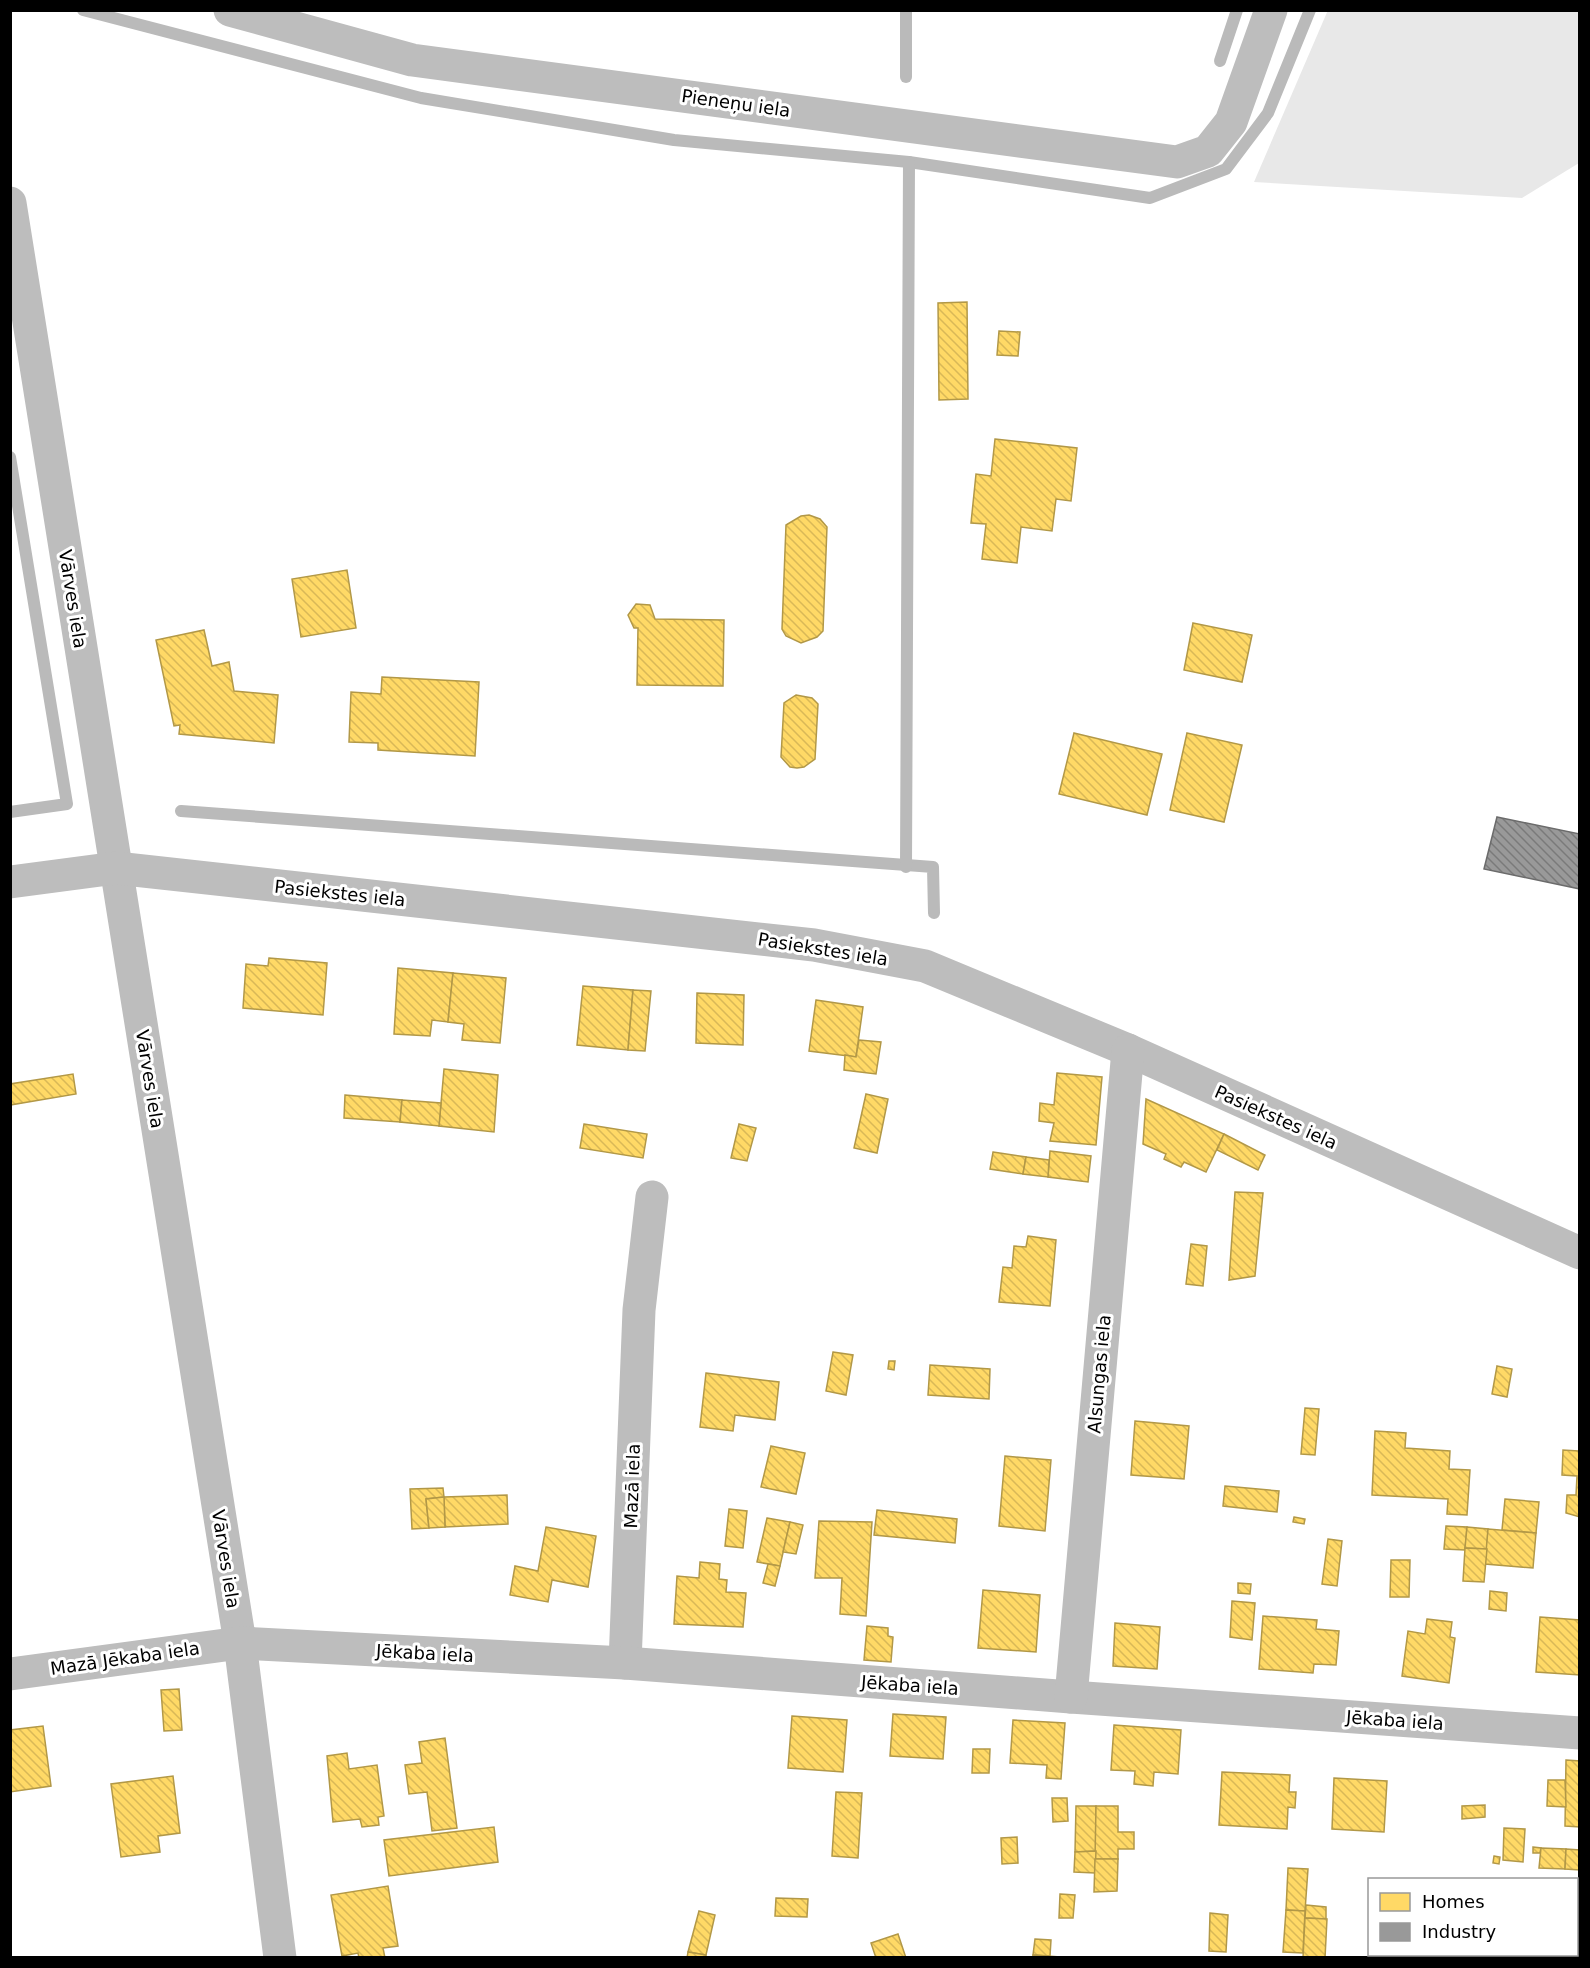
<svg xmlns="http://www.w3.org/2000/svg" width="1590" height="1968" font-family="'DejaVu Sans',sans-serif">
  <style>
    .garden { fill: #e8e8e8 }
    .homes { fill: url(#homes-back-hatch); stroke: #b29847; stroke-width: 1.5 }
    .industry { fill: url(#industry-back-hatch); stroke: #6b6b6b; stroke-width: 1.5 }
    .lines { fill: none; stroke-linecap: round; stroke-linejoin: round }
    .stream { stroke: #bababa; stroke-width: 12 }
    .minor { stroke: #bdbdbd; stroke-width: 33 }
    .labels { text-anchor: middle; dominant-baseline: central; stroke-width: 6; stroke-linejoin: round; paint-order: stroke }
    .street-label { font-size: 18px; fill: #000; stroke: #fff }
  </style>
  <defs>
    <pattern id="homes-back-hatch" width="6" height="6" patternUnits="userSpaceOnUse" patternTransform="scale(1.5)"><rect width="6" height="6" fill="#ffd966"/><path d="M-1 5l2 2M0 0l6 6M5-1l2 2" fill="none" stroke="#d9b857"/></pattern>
    <pattern id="industry-back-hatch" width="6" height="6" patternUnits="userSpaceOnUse" patternTransform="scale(1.5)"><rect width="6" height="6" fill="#999"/><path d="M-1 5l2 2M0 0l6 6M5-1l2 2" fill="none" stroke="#7a7a7a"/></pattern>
  </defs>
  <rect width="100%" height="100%" fill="#fff"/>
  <path class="garden" d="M 1328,10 L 1579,11 L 1579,163 L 1522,198 L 1254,182 Z"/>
  <g class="homes">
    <path d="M 967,302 L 968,399 L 939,400 L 938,303 Z"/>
    <path d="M 999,331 L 1020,332 L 1018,356 L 997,355 Z"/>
    <path d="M 995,439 L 1077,448 L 1071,501 L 1056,499 L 1052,531 L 1021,527 L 1017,563 L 982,559 L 986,524 L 971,523 L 976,474 L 991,476 Z"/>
    <path d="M 809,515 L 820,519 L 827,527 L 823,631 L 817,637 L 801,643 L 786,636 L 782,629 L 786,525 L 801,516 Z"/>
    <path d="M 347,570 L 356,628 L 301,637 L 292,579 Z"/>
    <path d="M 636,604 L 650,605 L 655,619 L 724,620 L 723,686 L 637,685 L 638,628 L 634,628 L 628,615 Z"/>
    <path d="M 1193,623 L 1252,635 L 1242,682 L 1184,670 Z"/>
    <path d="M 204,630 L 212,666 L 229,662 L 234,691 L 278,695 L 274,743 L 179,734 L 180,725 L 174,726 L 156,640 Z"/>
    <path d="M 382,677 L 479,682 L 475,756 L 378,750 L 378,743 L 349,742 L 351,692 L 381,694 Z"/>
    <path d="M 796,695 L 812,698 L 818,704 L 815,759 L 804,767 L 797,768 L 790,767 L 781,757 L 784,703 Z"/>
    <path d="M 1074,733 L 1162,754 L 1147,815 L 1059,794 Z"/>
    <path d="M 1187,733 L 1242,745 L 1224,822 L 1170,810 Z"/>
    <path d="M 269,958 L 327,963 L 323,1015 L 243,1008 L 246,964 L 268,966 Z"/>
    <path d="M 398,968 L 453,973 L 448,1022 L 432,1020 L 430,1036 L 394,1034 Z"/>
    <path d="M 453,973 L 506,978 L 500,1043 L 462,1040 L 464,1024 L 448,1022 Z"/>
    <path d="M 583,986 L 633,990 L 628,1050 L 577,1045 Z"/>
    <path d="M 633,990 L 651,991 L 645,1051 L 628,1050 Z"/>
    <path d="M 697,993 L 744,995 L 743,1045 L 696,1043 Z"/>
    <path d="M 816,1000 L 863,1007 L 856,1057 L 809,1051 Z"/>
    <path d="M 859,1040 L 881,1042 L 876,1074 L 844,1070 L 845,1055 L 856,1057 Z"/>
    <path d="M 444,1069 L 498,1075 L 494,1132 L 439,1126 Z"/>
    <path d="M 1057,1073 L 1102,1077 L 1096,1145 L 1050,1141 L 1054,1123 L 1039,1121 L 1040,1103 L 1054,1105 Z"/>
    <path d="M 73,1074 L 76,1094 L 10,1105 L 10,1084 Z"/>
    <path d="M 866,1094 L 888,1099 L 877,1153 L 854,1148 Z"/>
    <path d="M 345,1095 L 402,1100 L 400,1122 L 344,1118 Z"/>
    <path d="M 1146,1099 L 1224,1134 L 1206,1172 L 1184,1162 L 1181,1167 L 1164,1159 L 1166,1154 L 1143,1144 Z"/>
    <path d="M 402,1100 L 441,1103 L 439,1126 L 400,1122 Z"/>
    <path d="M 584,1124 L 647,1134 L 643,1158 L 580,1148 Z"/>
    <path d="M 739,1124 L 756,1128 L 747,1161 L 731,1158 Z"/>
    <path d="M 1224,1134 L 1265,1155 L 1258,1170 L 1217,1150 Z"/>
    <path d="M 1050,1151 L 1091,1156 L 1088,1182 L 1048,1177 Z"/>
    <path d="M 993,1152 L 1026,1157 L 1023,1174 L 990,1169 Z"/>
    <path d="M 1026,1157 L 1049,1160 L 1048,1177 L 1023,1174 Z"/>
    <path d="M 1235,1192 L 1263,1193 L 1255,1276 L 1229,1280 Z"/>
    <path d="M 1028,1236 L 1056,1240 L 1050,1306 L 999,1302 L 1003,1267 L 1012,1268 L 1014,1246 L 1026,1247 Z"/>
    <path d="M 1191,1244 L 1207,1246 L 1203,1286 L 1186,1284 Z"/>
    <path d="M 833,1352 L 853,1355 L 846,1395 L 826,1391 Z"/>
    <path d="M 889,1361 L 895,1361 L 894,1370 L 888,1369 Z"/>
    <path d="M 930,1365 L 990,1369 L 989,1399 L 928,1395 Z"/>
    <path d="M 1497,1366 L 1512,1369 L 1507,1397 L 1492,1394 Z"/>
    <path d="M 706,1373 L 779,1382 L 775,1420 L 735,1415 L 733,1431 L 700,1427 Z"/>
    <path d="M 1305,1408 L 1319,1409 L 1315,1455 L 1301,1454 Z"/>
    <path d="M 1135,1421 L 1189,1426 L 1184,1479 L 1131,1475 Z"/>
    <path d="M 1375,1431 L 1406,1433 L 1405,1448 L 1450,1451 L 1449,1469 L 1470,1470 L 1467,1515 L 1447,1514 L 1448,1499 L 1372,1495 Z"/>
    <path d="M 1580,1439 L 1580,1517 L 1566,1513 L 1567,1495 L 1576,1495 L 1577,1476 L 1562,1475 L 1563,1450 L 1579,1451 Z"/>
    <path d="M 771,1446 L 805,1453 L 796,1494 L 761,1487 Z"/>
    <path d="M 1005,1456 L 1051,1460 L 1045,1531 L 999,1526 Z"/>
    <path d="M 1225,1486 L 1279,1491 L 1277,1512 L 1223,1506 Z"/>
    <path d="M 443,1488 L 444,1497 L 426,1499 L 429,1528 L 412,1529 L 410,1489 Z"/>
    <path d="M 507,1495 L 508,1524 L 445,1527 L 444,1497 Z"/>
    <path d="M 444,1497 L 445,1527 L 429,1528 L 426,1499 Z"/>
    <path d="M 1505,1499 L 1539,1502 L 1536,1533 L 1502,1530 Z"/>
    <path d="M 729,1509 L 747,1511 L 743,1548 L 725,1546 Z"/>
    <path d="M 877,1510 L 957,1519 L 955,1543 L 874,1535 Z"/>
    <path d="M 1294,1517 L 1305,1519 L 1304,1524 L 1293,1522 Z"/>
    <path d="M 767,1518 L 790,1522 L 780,1566 L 757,1562 Z"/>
    <path d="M 819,1521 L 872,1522 L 866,1616 L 840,1614 L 842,1578 L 815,1578 Z"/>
    <path d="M 790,1522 L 803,1525 L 796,1554 L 783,1552 Z"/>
    <path d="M 1446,1526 L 1467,1527 L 1465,1550 L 1444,1549 Z"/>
    <path d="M 546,1527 L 596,1536 L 588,1587 L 552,1580 L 548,1602 L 510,1595 L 515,1566 L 538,1571 Z"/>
    <path d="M 1467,1527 L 1488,1529 L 1487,1549 L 1465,1548 Z"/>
    <path d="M 1488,1529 L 1536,1533 L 1533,1568 L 1485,1564 Z"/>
    <path d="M 1328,1539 L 1342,1541 L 1337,1586 L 1322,1584 Z"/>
    <path d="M 1465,1548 L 1487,1549 L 1484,1582 L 1463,1581 Z"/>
    <path d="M 1391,1560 L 1410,1560 L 1409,1597 L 1390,1597 Z"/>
    <path d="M 700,1562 L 720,1564 L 719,1579 L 727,1580 L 726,1592 L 746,1593 L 743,1627 L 674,1624 L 677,1576 L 699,1578 Z"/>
    <path d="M 768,1564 L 780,1566 L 775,1586 L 763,1583 Z"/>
    <path d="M 1238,1583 L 1251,1584 L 1250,1594 L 1238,1593 Z"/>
    <path d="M 983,1590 L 1040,1595 L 1036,1652 L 978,1648 Z"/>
    <path d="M 1490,1591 L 1507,1593 L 1506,1611 L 1489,1609 Z"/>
    <path d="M 1232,1601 L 1255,1603 L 1252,1640 L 1230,1637 Z"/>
    <path d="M 1263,1616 L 1317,1620 L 1316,1629 L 1339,1631 L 1336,1665 L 1314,1664 L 1313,1673 L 1259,1669 Z"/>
    <path d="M 1540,1617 L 1580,1620 L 1580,1675 L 1536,1672 Z"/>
    <path d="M 1427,1619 L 1452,1622 L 1450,1637 L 1455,1638 L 1449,1683 L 1402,1676 L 1408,1631 L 1425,1634 Z"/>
    <path d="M 1115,1623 L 1160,1627 L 1157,1669 L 1113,1666 Z"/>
    <path d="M 867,1626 L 888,1628 L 888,1636 L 893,1637 L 891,1662 L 864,1660 Z"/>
    <path d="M 179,1689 L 182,1730 L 164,1731 L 161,1690 Z"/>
    <path d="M 893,1714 L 946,1717 L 943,1759 L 890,1756 Z"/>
    <path d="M 792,1716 L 847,1720 L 843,1772 L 788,1768 Z"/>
    <path d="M 1013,1720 L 1065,1723 L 1061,1779 L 1046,1778 L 1047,1765 L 1010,1763 Z"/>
    <path d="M 1114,1725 L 1181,1730 L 1178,1774 L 1154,1772 L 1153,1786 L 1134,1784 L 1135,1771 L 1111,1770 Z"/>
    <path d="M 43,1726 L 51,1786 L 10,1792 L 10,1730 Z"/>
    <path d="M 445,1738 L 457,1828 L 432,1831 L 427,1792 L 409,1794 L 405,1765 L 422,1763 L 419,1742 Z"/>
    <path d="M 973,1749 L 990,1749 L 989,1773 L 972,1773 Z"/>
    <path d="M 347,1753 L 349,1769 L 377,1765 L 384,1816 L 378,1817 L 379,1825 L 362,1827 L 360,1819 L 333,1822 L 327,1756 Z"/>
    <path d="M 1566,1760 L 1580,1761 L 1580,1827 L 1565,1826 Z"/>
    <path d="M 1222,1772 L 1290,1775 L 1289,1792 L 1296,1792 L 1295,1808 L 1288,1807 L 1287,1829 L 1219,1825 Z"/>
    <path d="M 173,1776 L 180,1833 L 158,1836 L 160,1852 L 121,1857 L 111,1784 Z"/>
    <path d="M 1334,1778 L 1387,1781 L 1384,1832 L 1332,1829 Z"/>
    <path d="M 1548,1780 L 1565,1780 L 1566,1807 L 1547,1806 Z"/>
    <path d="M 836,1792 L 862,1793 L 858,1858 L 832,1856 Z"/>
    <path d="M 1052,1798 L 1067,1798 L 1068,1821 L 1053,1822 Z"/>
    <path d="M 1485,1805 L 1485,1817 L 1462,1819 L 1462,1806 Z"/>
    <path d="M 1076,1806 L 1096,1806 L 1096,1851 L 1075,1852 Z"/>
    <path d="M 1096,1806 L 1118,1806 L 1118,1832 L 1134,1832 L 1134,1849 L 1118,1849 L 1118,1859 L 1095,1859 Z"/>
    <path d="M 494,1827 L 498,1862 L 389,1876 L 384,1840 Z"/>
    <path d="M 1504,1828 L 1525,1829 L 1523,1862 L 1503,1860 Z"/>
    <path d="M 1017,1837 L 1018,1863 L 1002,1864 L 1001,1838 Z"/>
    <path d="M 1533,1847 L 1541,1848 L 1540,1853 L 1533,1853 Z"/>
    <path d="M 1541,1848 L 1566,1849 L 1565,1869 L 1539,1868 Z"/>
    <path d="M 1566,1849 L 1580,1850 L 1580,1870 L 1565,1869 Z"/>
    <path d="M 1096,1851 L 1095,1873 L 1074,1872 L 1075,1852 Z"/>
    <path d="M 1494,1856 L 1500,1857 L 1499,1864 L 1493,1863 Z"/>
    <path d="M 1095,1859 L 1118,1859 L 1117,1891 L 1094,1892 Z"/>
    <path d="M 1288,1868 L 1308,1869 L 1305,1911 L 1286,1910 Z"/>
    <path d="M 388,1886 L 398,1946 L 383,1948 L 385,1958 L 359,1958 L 358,1953 L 342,1956 L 331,1895 Z"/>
    <path d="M 1576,1892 L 1580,1892 L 1577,1943 L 1576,1943 Z"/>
    <path d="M 1060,1894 L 1075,1895 L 1073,1918 L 1059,1918 Z"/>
    <path d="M 776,1898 L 808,1899 L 807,1917 L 775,1916 Z"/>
    <path d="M 1306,1905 L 1326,1907 L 1326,1919 L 1305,1918 Z"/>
    <path d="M 1286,1910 L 1305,1911 L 1303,1953 L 1283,1952 Z"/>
    <path d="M 699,1911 L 715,1915 L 706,1955 L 688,1952 Z"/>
    <path d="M 1210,1913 L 1228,1915 L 1226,1952 L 1209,1951 Z"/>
    <path d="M 1305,1918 L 1327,1919 L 1325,1958 L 1303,1958 Z"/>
    <path d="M 898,1934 L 906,1958 L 876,1958 L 871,1943 Z"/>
    <path d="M 1035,1939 L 1051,1940 L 1050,1956 L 1033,1955 Z"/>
    <path d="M 688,1952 L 706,1955 L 705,1958 L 687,1958 Z"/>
    <rect x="1386" y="1954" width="16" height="4"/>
    <path d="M 1507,1954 L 1533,1954 L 1546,1956 L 1507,1958 Z"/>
    <path d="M 1546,1954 L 1563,1954 L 1574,1956 L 1545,1958 Z"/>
    <path d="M 1033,1955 L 1060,1957 L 1060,1958 L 1033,1958 Z"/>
  </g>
  <path class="industry" d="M 1497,817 L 1580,834 L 1580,889 L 1484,869 Z"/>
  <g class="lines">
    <g class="stream">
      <path d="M 83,10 L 421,98 L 674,140 L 909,162 L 1150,198 L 1226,169 L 1268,113 L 1310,10"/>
      <path d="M 1220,61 L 1237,10"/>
      <path d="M 906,77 L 906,10"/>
      <path d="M 10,457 L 67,804 L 10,812"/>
      <path d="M 181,811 L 933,867 L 934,913"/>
      <path d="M 906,867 L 909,162"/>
    </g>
    <g class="minor">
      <path d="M 230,10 L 412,60 L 1177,162 L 1208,151 L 1231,122 L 1271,10"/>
      <path d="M 10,203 L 240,1643 L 280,1958"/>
      <path d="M 10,882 L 116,868 L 814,945 L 925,966 L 1128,1050 L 1580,1253"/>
      <path d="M 625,1663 L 639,1310 L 652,1197"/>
      <path d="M 10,1674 L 240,1643 L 625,1663 L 1071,1697 L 1580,1733"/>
      <path d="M 1071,1697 L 1128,1050"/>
    </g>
  </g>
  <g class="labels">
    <g class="street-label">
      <text transform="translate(736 103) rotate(8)">Pieneņu iela</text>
      <text transform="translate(73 599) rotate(81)">Vārves iela</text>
      <text transform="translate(340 893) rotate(6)">Pasiekstes iela</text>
      <text transform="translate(823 949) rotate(9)">Pasiekstes iela</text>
      <text transform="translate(150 1079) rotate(81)">Vārves iela</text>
      <text transform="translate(1276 1117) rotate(24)">Pasiekstes iela</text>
      <text transform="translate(1099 1374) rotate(-85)">Alsungas iela</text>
      <text transform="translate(632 1486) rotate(-88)">Mazā iela</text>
      <text transform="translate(226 1559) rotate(81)">Vārves iela</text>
      <text transform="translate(425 1653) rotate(3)">Jēkaba iela</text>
      <text transform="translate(125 1658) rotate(-8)">Mazā Jēkaba iela</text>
      <text transform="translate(910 1685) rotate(4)">Jēkaba iela</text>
      <text transform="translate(1395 1720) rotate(4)">Jēkaba iela</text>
    </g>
  </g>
  <rect width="1590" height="1968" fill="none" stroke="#000000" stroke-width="24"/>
  <rect x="1368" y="1878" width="210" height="78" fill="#ffffff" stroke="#999999" stroke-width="1.5"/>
  <rect x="1380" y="1893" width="30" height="18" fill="#ffd966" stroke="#999999" stroke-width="1.5"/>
  <text x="1422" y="1908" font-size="18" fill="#000000">Homes</text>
  <rect x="1380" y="1923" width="30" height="18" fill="#999999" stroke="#999999" stroke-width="1.5"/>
  <text x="1422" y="1938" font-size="18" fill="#000000">Industry</text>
</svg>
